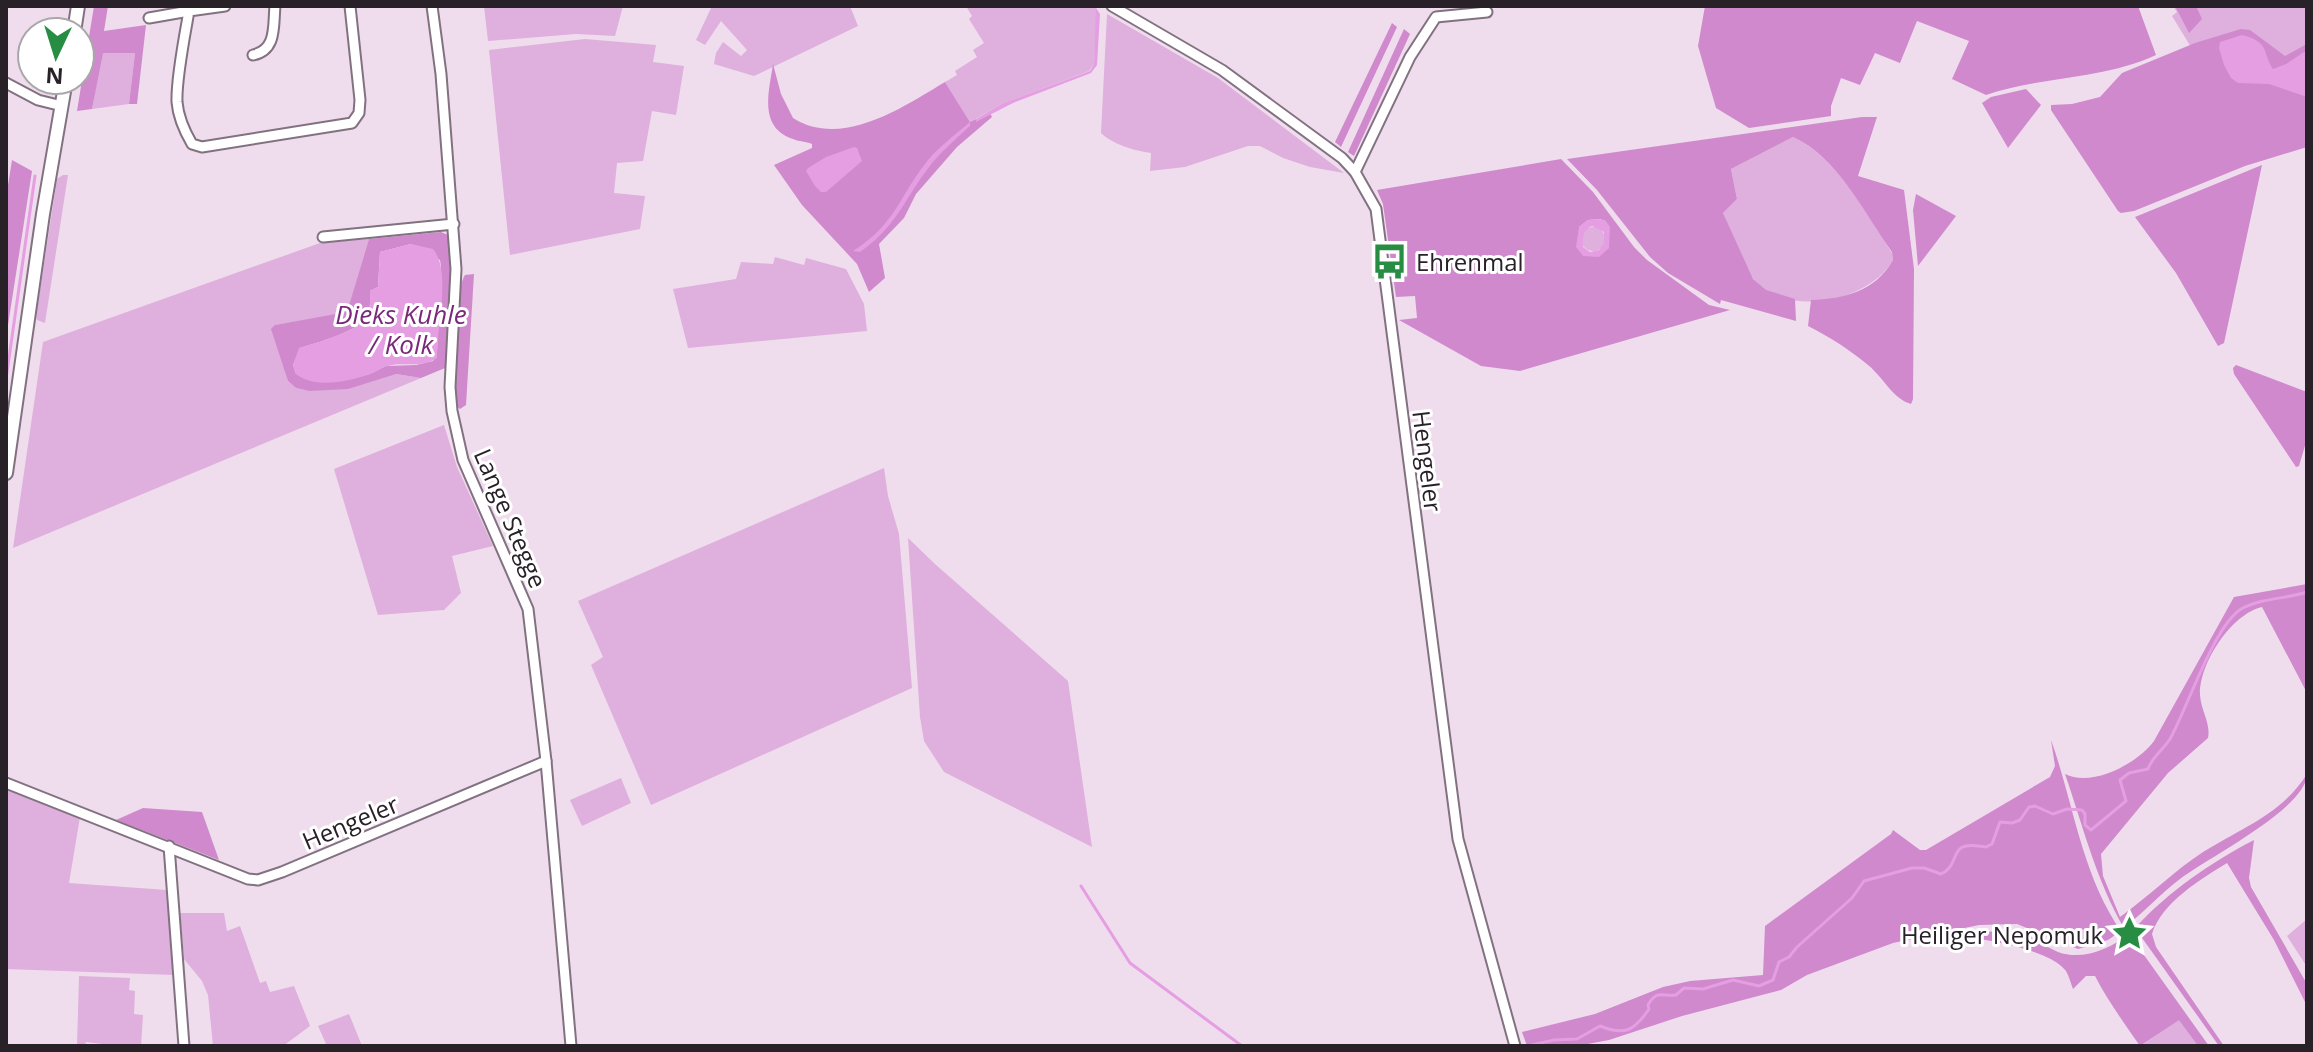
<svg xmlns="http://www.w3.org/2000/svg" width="2313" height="1052" font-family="'Open Sans',sans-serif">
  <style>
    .green { fill: #dfafdd }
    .forest { fill: #cf89cc; fill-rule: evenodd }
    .water { fill: #e59ee2; fill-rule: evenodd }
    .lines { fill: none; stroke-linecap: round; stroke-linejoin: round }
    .stream { stroke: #e59ee2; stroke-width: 3 }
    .minor-casing { stroke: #827281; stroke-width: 13 }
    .secondary-casing { stroke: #827281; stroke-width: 16 }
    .minor { stroke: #fff; stroke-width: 9 }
    .secondary { stroke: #fff; stroke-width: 12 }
    .labels { text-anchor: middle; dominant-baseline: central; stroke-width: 6; stroke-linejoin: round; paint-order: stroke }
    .poi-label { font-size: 24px; fill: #282228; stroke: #fff; text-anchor: start }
    .street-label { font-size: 24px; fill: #282228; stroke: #fff }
    .water-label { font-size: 26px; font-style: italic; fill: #7a287a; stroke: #fff }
  </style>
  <rect width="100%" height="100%" fill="#efddee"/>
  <g class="green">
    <path d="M 484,6 L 623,6 L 615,36 L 576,34 L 488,41 Z"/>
    <path d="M 712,6 L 850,6 L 858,26 L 754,76 L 714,64 L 716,53 L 723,42 L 741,56 L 747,50 L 721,21 L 705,45 L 696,40 Z"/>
    <path d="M 966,6 L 1092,6 L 1096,8 L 1097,14 L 1094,64 L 1089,71 L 1003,103 L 970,122 L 945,82 L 957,75 L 955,71 L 977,57 L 973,50 L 984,43 L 969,19 L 972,16 Z"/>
    <path d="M 2173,6 L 2307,6 L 2307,143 L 2194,52 L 2172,16 L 2177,12 Z"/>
    <path d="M 1107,14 L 1218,78 L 1344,173 L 1310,167 L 1283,158 L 1260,146 L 1248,146 L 1185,167 L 1150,171 L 1151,153 C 1135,151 1112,144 1101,133 Z"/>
    <path d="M 585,39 L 656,45 L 653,62 L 684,66 L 676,115 L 652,111 L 643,161 L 617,163 L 614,193 L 645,196 L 640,229 L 510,255 L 489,50 Z"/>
    <path d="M 102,53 L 135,53 L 129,104 L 92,109 Z"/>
    <path d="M 1793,137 C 1838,158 1865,212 1892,253 L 1893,260 C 1870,301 1789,318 1755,281 C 1742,267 1731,232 1723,213 L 1737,199 L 1731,169 Z"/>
    <path d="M 63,175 L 68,175 L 45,323 L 37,320 L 36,316 L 57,179 Z"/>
    <circle cx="1593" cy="239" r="12"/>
    <path d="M 369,239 L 347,313 L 275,325 L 288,381 L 296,388 L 309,391 L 396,374 L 421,378 L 13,548 L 43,342 L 320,243 Z"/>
    <path d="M 775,257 L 804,265 L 806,258 L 846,269 L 864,304 L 867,331 L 688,348 L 673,289 L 736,279 L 741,262 L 773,264 Z"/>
    <path d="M 444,425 L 457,467 L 493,546 L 452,556 L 461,593 L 444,610 L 378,615 L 334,469 Z"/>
    <path d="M 884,468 L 888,496 L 899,534 L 912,688 L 651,805 L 591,665 L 603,657 L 578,601 Z"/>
    <path d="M 908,538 L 935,564 L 1068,681 L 1092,847 L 944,772 L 924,741 L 920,717 Z"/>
    <path d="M 621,778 L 631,803 L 582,826 L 570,800 Z"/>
    <path d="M 6,787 L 80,817 L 69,883 L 167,890 L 174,975 L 6,969 Z"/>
    <path d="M 180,913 L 224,913 L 227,931 L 240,926 L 260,983 L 266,981 L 270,992 L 294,986 L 310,1026 L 283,1046 L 213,1046 L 208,995 L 202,981 L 184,959 Z"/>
    <path d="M 2307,919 L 2307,967 L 2287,936 Z"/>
    <path d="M 79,976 L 130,978 L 129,990 L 135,991 L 134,1014 L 143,1015 L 141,1046 L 102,1046 L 102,1044 L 86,1042 L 85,1046 L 77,1046 Z"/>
    <path d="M 349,1014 L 362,1046 L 327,1046 L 318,1026 Z"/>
    <path d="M 2179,1019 L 2198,1046 L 2141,1046 Z"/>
  </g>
  <g class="forest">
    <path d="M 94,6 L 108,6 L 104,31 L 146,25 L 137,104 L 129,104 L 135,53 L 103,53 L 92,109 L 77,111 Z"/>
    <path d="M 1705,6 L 2138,6 L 2156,55 C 2102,80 2041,76 1986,95 L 1952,79 L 1969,41 L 1917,21 L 1900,63 L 1875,53 L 1860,85 L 1841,78 L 1831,106 L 1831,116 L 1749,128 L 1716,108 L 1698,46 Z"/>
    <path d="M 2175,6 L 2196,6 L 2202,19 L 2189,33 Z"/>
    <path d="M 1392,23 L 1397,27 L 1341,147 L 1335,142 Z"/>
    <path d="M 1404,29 L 1410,34 L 1354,156 L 1348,152 Z"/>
    <path d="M 2241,29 L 2250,30 L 2285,56 L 2307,44 L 2307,147 L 2245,166 L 2134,211 L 2121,213 L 2118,211 L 2051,110 L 2051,105 L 2072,104 L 2100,97 L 2122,73 L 2195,43 Z"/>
    <path d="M 773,64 L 781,94 L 793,118 C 842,149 903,107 945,82 L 970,122 L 976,119 L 977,121 L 990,113 L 992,117 L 957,147 L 916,194 L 904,218 L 879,244 L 885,278 L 869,292 L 857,264 L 802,205 L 774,165 L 812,148 L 812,144 C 805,141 800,142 793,139 C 758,127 769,92 773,64 Z"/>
    <path d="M 2026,89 L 2041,105 L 2008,148 L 1982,103 L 1991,97 Z"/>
    <path d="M 1862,117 L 1877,117 L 1858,176 L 1904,190 L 1914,269 L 1913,399 L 1911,404 C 1893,399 1883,377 1868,365 C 1850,350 1830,337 1808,326 L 1811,300 C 1844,299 1876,291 1893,260 L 1892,252 C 1864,213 1838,157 1793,137 L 1731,169 L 1737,199 L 1723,213 L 1753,279 L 1766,290 L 1795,299 L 1796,321 L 1721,300 L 1720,304 L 1668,273 L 1650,257 L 1597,190 L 1567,159 Z"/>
    <path d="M 1561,159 L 1593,192 L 1634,247 L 1647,260 L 1709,305 L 1730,310 L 1520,371 L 1481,366 L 1399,320 L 1417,318 L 1415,296 L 1396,297 L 1383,204 L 1377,190 ZM 1601,219 L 1609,248 L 1583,255 L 1579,227 L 1588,220 Z"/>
    <path d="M 12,160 L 32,171 L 6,338 L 6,198 Z"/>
    <path d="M 2262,165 L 2224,343 L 2218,346 L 2176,273 L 2135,217 Z"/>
    <path d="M 1916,194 L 1956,216 L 1918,266 L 1913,210 Z"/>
    <path d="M 441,232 L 448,235 L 452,274 L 445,368 L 421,378 L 396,374 L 348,389 L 309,391 L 296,388 L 288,381 L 271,329 L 275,325 L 347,312 L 369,239 ZM 411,244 L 440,260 L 441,266 L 437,353 L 433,361 L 416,365 L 386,366 L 367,375 L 296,374 L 293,365 L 300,348 C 316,343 356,332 366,318 C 371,310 370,300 370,291 L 378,287 L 380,252 Z"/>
    <path d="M 474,274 L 466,405 L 460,409 L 456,406 C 453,382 454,292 465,275 Z"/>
    <path d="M 2236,365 L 2307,392 L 2307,439 L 2299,466 L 2296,467 L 2234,374 L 2233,368 Z"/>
    <path d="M 2307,584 L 2307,693 L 2262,607 C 2231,614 2199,664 2200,695 C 2201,711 2211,723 2208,738 L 2168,773 L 2101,854 L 2103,876 L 2120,917 C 2148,897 2174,871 2203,852 C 2241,828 2282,814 2307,774 C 2307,808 2207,858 2180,879 C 2160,894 2144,912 2124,928 C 2096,880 2083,826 2065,774 C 2092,788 2138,763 2154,741 L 2234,597 Z"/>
    <path d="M 2051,740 C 2073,801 2082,876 2121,931 L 2108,940 L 2078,949 L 2017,924 L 1979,925 L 1893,943 L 1807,975 L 1781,990 L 1682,1016 L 1609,1040 L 1577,1046 L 1527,1046 L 1522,1032 L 1595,1014 L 1663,987 L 1690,981 L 1763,975 L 1765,926 L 1891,834 L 1893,830 L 1920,850 L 1926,850 L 2050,777 L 2055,766 Z"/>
    <path d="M 143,808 L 202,812 L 219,860 L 116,820 Z"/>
    <path d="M 2254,840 L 2249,878 L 2251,887 L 2307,984 L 2307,1006 L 2274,940 L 2227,863 C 2200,880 2162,902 2152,934 L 2156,947 L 2224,1046 L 2219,1046 L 2135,928 C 2169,891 2210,863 2254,840 Z"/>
    <path d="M 1980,932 C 1992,932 2006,930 2018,932 C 2033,936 2044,946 2058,952 C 2082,961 2110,949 2129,934 L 2209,1046 L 2198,1046 L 2179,1020 L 2140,1046 C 2124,1023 2108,1001 2095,976 L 2086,976 L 2073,989 C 2071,984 2069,976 2066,971 C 2049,949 1990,941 1964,936 Z"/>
  </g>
  <g class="water">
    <path d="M 1096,8 L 1100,14 L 1097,65 L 1091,73 L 1013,103 L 976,122 L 976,119 L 1003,103 L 1090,71 L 1094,64 Z"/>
    <path d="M 2242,35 C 2270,42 2262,52 2273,69 L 2286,64 L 2307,50 L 2307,97 L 2269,84 L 2238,83 L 2231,78 L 2224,65 L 2219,48 L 2220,42 Z"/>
    <path d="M 970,122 L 970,126 C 957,138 944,149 933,162 C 906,195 898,226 860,252 L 853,251 C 896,224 899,196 928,160 C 940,146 956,134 970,122 Z"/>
    <path d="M 854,147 L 857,148 L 862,161 L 826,192 L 821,192 L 815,186 L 806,171 L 808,168 L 826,157 Z"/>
    <path d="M 1597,219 L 1605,220 L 1610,227 L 1609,248 L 1599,257 L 1583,256 L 1576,247 L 1579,227 L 1588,220 ZM 1592,226 L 1604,232 L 1604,243 L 1599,250 L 1590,252 L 1583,247 C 1582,238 1583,230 1592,226 Z"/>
    <path d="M 411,244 L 433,249 C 452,271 436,329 437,358 C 420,369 404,361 387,366 C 381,368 376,372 370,374 C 348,382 314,389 296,374 L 293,365 L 299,348 C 316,343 356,332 366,318 C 371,310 370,300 370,291 L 378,287 L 380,252 Z"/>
  </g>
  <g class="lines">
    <g class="stream">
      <path d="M 6,379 L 35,176"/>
      <path d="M 1081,886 L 1130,963 L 1242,1046"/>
      <path d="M 1527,1046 L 1554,1040 L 1577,1039 L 1600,1026 C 1625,1036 1634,1031 1649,1009 L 1648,1005 C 1657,989 1662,997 1676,995 L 1684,988 L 1703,989 L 1733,980 L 1759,986 L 1773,980 L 1779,962 L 1789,957 L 1797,947 L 1852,898 L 1864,881 L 1912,868 L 1924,868 L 1941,874 C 1964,863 1944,839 1986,847 L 1992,844 L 2000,822 L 2012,823 L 2020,820 L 2029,807 L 2035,806 L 2053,814 L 2067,809 L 2082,810 L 2085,814 L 2085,825 L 2091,830 L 2126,801 L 2120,780 L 2129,773 L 2148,769 C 2152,757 2163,750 2170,739 C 2187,709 2214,626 2241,609 C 2261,598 2286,599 2307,592"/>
    </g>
    <defs>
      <g id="minor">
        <path d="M 225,6 L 189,11 C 185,34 176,79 177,102 C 178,115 185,132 192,144 L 202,147 L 352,123 L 359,113 L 360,100 L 350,6"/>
        <path d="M 432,6 L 441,74 L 456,269 L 450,387 L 452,411 L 463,460 L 528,609 L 546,761 L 571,1046"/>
        <path d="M 1112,6 L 1222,70 L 1342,158 L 1355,172 L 1376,209 L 1458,839 L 1515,1046"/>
        <path d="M 149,18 L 189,11"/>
        <path d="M 253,55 C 277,50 273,26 275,6"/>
        <path d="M 6,83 L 38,100 L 62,106"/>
        <path d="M 1355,172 L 1410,57 L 1436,17 L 1487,12"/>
        <path d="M 323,237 L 454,224"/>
        <path d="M 6,783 L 248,879 L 258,880 L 282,872 L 546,761"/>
        <path d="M 169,846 L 184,1046"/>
      </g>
      <g id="secondary">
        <path d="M 74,32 L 78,6"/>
        <path d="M 6,473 L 43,214 L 66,80"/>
      </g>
    </defs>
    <use href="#minor" class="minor-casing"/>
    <use href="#secondary" class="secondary-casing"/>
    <use href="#minor" class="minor"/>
    <use href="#secondary" class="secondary"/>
  </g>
  <defs>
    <symbol id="bus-bare" viewBox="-9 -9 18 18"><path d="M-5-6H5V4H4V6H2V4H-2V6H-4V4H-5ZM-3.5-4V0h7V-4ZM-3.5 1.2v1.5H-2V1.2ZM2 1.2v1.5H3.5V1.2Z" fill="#278d42" stroke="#fff" stroke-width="2.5" paint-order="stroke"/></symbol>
    <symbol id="sight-bare" viewBox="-9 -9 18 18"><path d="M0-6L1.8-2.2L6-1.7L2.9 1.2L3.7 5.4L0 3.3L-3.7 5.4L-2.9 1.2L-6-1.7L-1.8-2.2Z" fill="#278d42" stroke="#fff" stroke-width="2.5" paint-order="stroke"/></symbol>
  </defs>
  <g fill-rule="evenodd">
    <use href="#bus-bare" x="1364" y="236" width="51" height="51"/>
    <use href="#sight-bare" x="2104" y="908" width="51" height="51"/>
  </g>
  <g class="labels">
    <g class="poi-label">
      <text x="1416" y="261">Ehrenmal</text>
      <text x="2103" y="934" text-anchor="end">Heiliger Nepomuk</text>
    </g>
    <g class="street-label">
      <text transform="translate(1428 461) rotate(83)">Hengeler</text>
      <text transform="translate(511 518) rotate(67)">Lange Stegge</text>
      <text transform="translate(350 822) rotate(-23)">Hengeler</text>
    </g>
    <g class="water-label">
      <text x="401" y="314">Dieks Kuhle<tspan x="401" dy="30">/ Kolk</tspan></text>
    </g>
  </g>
  <rect width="2313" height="1052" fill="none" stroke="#282228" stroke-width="16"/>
  <g transform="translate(56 56) rotate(184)"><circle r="38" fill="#ffffff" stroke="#a9a7a9" stroke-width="2"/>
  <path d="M0-6L14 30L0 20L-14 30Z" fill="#278d42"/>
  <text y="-12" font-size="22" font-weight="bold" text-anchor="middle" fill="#282228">N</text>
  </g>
</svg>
